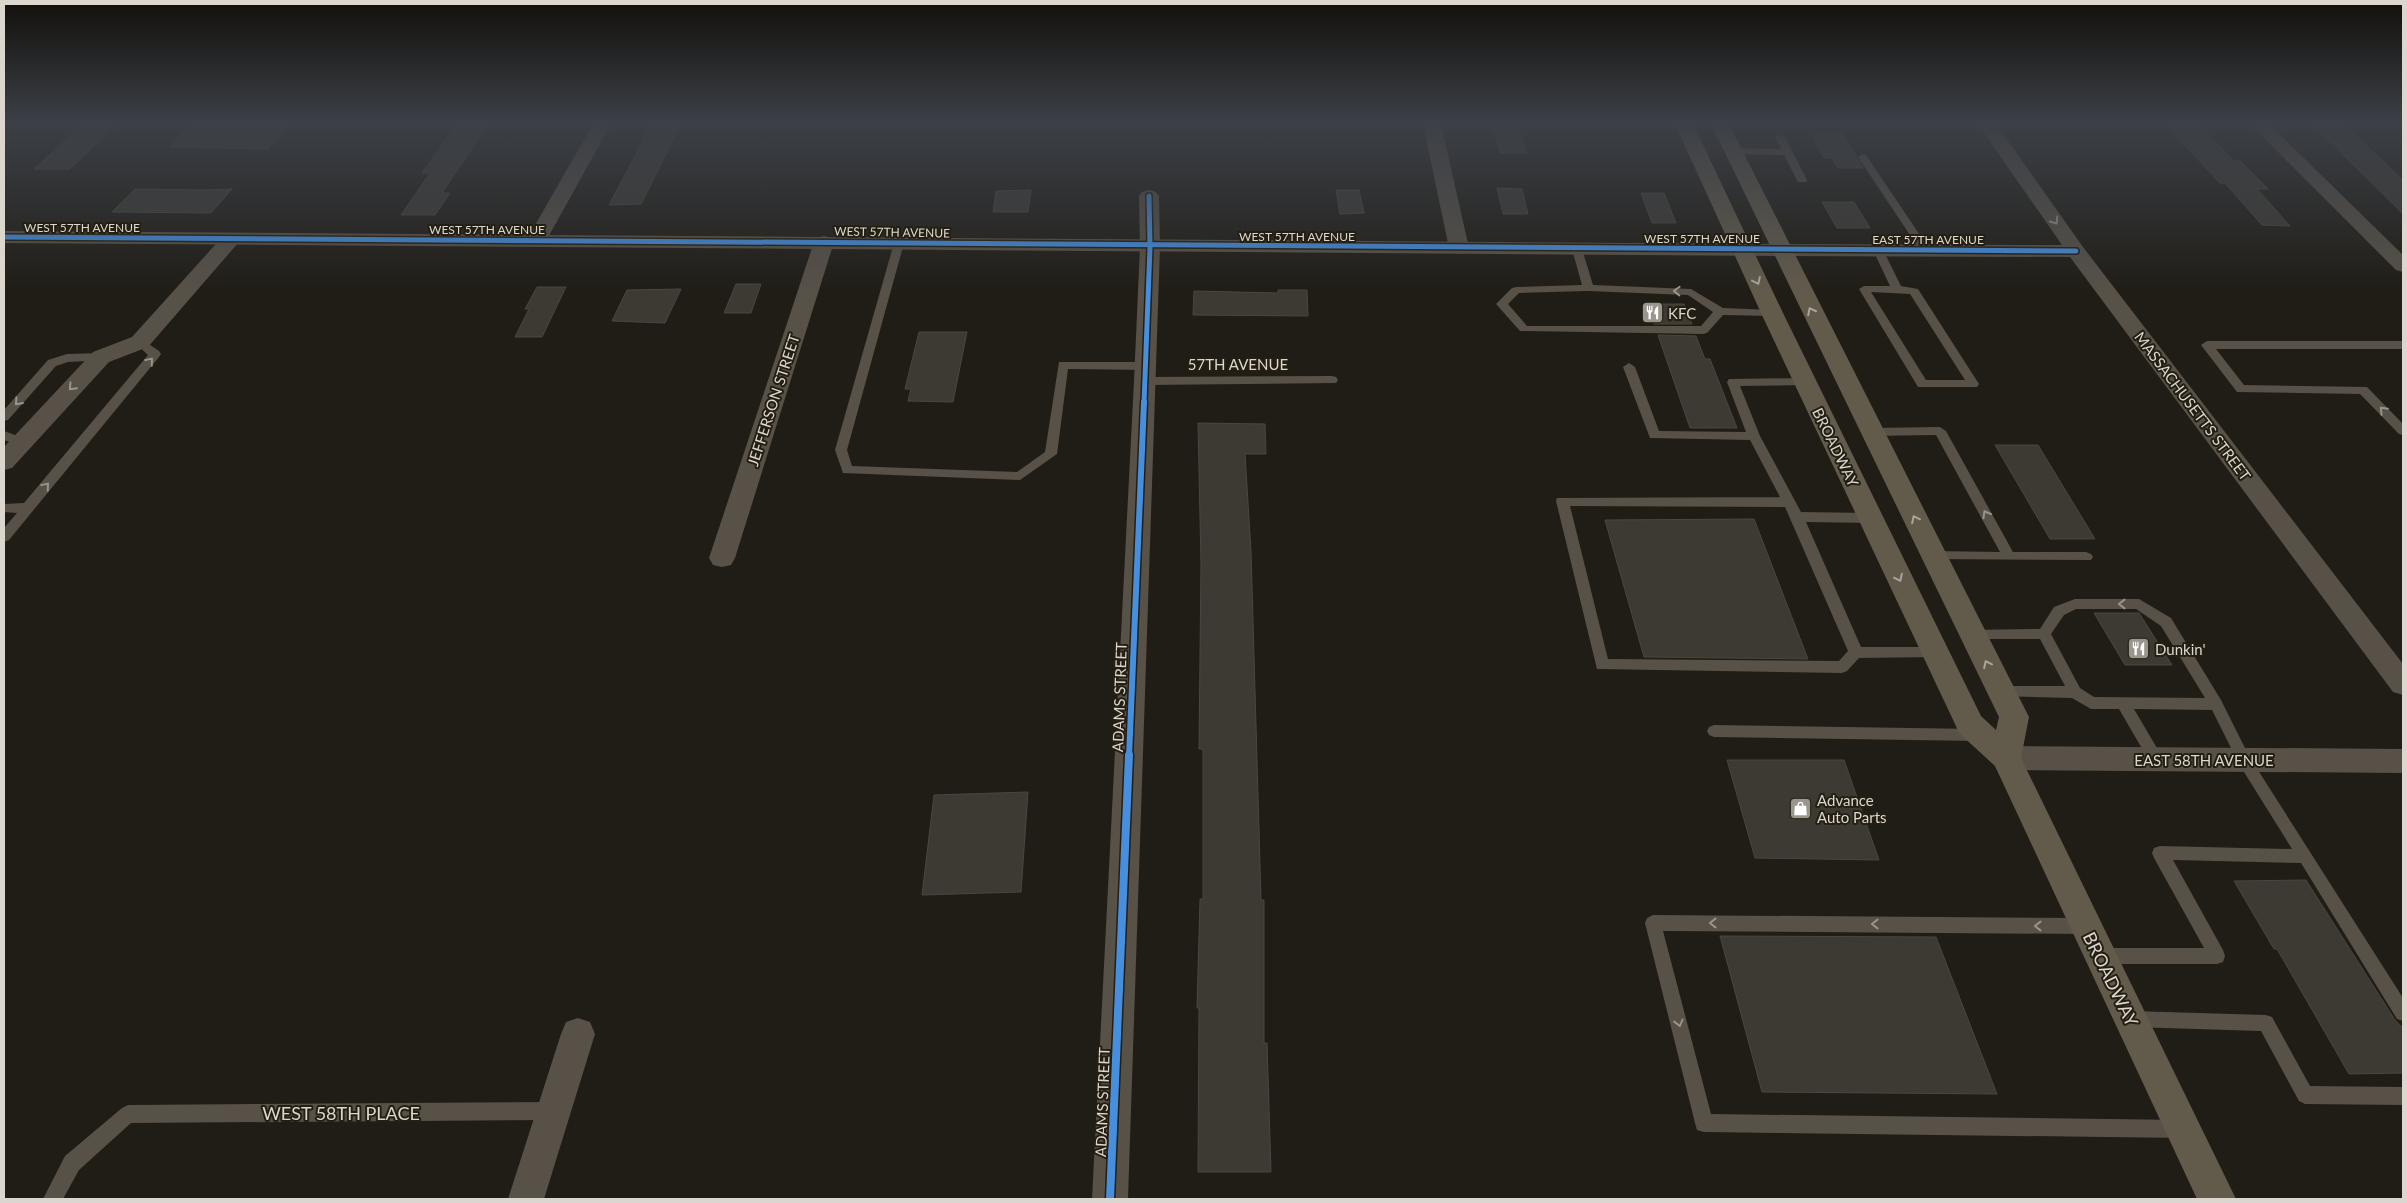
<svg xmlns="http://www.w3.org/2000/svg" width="2407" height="1203" font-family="Lato,sans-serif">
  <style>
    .building { fill: #3c3a33; stroke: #494741 }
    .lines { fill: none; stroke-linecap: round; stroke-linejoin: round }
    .lane { fill: #575147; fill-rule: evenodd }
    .street { fill: #575147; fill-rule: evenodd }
    .secondary { fill: #5a5346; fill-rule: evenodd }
    .primary { fill: #625b4c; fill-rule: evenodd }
    .cycleway-far2-casing { stroke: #241f12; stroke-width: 8 }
    .cycleway-far1-casing { stroke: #241f12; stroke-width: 9 }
    .cycleway-casing { stroke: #241f12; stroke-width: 11 }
    .cycleway-far2 { stroke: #468fdf; stroke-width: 5 }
    .cycleway-far1 { stroke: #468fdf; stroke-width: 6 }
    .cycleway { stroke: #468fdf; stroke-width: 8 }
    .oneway { stroke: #99948b }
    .oneway2 { stroke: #aba59b }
    .labels { text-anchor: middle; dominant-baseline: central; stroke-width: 4; stroke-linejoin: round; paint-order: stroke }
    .far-street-label { font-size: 12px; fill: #dbd7cf; stroke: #241f12 }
    .poi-label { font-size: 15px; fill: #dbd7cf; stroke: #241f12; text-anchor: start }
    .street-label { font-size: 15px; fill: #dbd7cf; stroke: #241f12 }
    .near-street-label { font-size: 18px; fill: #dbd7cf; stroke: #241f12 }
  </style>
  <rect width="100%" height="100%" fill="#201d16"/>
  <g class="building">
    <path d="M 83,124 L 117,124 L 70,169 L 34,169 Z"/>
    <path d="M 192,124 L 291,124 L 268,149 L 169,147 Z"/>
    <path d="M 457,124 L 488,124 L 442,193 L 450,193 L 435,215 L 401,215 L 430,173 L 422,173 Z"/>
    <path d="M 652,124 L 681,124 L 641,204 L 609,205 Z"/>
    <path d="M 2165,124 L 2198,124 L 2234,161 L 2240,161 L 2268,189 L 2257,189 L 2290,226 L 2262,225 L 2225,183 L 2220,183 Z"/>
    <path d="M 2312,124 L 2344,124 L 2403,180 L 2403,214 Z"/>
    <path d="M 1493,129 L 1519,129 L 1527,153 L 1500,153 Z"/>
    <path d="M 1810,133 L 1842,133 L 1863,168 L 1838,168 L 1832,158 L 1824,158 Z"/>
    <path d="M 1497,188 L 1522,189 L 1528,214 L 1503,214 Z"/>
    <path d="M 135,189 L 203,190 L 232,189 L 211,213 L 112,212 Z"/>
    <path d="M 1031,190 L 1028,212 L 993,212 L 996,191 Z"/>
    <path d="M 1336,190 L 1359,190 L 1364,213 L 1340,214 Z"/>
    <path d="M 1641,193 L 1664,193 L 1676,223 L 1652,223 Z"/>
    <path d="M 1822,202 L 1854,202 L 1870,228 L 1837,228 Z"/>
    <path d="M 736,284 L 761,284 L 751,313 L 724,313 Z"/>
    <path d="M 537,287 L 566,287 L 542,337 L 515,337 L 529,309 L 525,309 Z"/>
    <path d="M 681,289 L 665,323 L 612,321 L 627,290 Z"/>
    <path d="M 1278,290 L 1307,290 L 1308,316 L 1193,315 L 1194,291 L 1278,293 Z"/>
    <path d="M 1647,304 L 1684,304 L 1692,324 L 1654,324 Z"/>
    <path d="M 919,332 L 967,332 L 953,402 L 908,401 L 911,389 L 905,389 Z"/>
    <path d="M 1658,335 L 1696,336 L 1705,359 L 1710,359 L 1737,428 L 1690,428 Z"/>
    <path d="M 1198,423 L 1265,424 L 1266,454 L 1245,454 L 1251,551 L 1261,900 L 1264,900 L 1264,1043 L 1267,1043 L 1271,1172 L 1198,1172 L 1199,1008 L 1197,1008 L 1200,899 L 1203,899 L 1203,749 L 1199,749 L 1201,564 Z"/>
    <path d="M 1995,445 L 2038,445 L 2095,539 L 2050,539 Z"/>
    <path d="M 1754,519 L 1808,659 L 1644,657 L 1605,520 Z"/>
    <path d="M 2094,613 L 2139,613 L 2172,665 L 2125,665 Z"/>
    <path d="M 1727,760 L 1844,760 L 1879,860 L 1755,858 Z"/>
    <path d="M 1028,792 L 1021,892 L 922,895 L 934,795 Z"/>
    <path d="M 2306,880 L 2395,1020 L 2403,1028 L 2403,1073 L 2349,1074 L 2277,949 L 2274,949 L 2234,881 Z"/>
    <path d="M 1720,936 L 1936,937 L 1997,1094 L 1762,1092 Z"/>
  </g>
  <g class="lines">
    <g class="lane">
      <path d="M 1777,135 L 1785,137 L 1807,180 L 1806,182 L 1798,182 L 1784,155 L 1734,154 L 1729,151 L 1734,148 L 1781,149 L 1775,137 Z"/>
      <path d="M 1863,154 L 1866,155 L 1930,250 L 1929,252 L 1925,253 L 1920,250 L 1858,157 Z"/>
      <path d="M 899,240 L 904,243 L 847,450 L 852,466 L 1017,472 L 1045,452 L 1059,362 L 1145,362 L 1151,366 L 1145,370 L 1068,369 L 1057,454 L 1020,480 L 843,473 L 835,450 L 894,243 Z"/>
      <path d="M 1577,246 L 1582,249 L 1593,285 L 1691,289 L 1723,308 L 1772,310 L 1778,313 L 1772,316 L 1723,315 L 1708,332 L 1704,334 L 1520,331 L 1496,304 L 1512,288 L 1516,287 L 1582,285 L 1572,249 ZM 1588,291 L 1688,295 L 1713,312 L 1701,326 L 1527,326 L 1508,304 L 1519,293 Z"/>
      <path d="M 1878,247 L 1883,250 L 1901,286 L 1918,289 L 1979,384 L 1977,387 L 1918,387 L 1859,289 L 1864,286 L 1890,286 L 1873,250 ZM 1871,292 L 1910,294 L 1965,380 L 1926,380 Z"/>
      <path d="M 140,338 L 159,351 L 161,354 L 159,357 L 9,540 L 4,542 L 4,528 L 17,513 L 4,512 L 4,504 L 24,503 L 148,355 L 134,342 Z"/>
      <path d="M 2207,341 L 2403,341 L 2403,349 L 2216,349 L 2244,385 L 2367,387 L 2403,424 L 2403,435 L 2399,434 L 2360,394 L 2237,392 L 2201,345 Z"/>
      <path d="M 101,353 L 107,357 L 105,360 L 68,362 L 56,366 L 8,420 L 4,421 L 4,410 L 48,360 L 67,354 Z"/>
      <path d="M 1629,363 L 1635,367 L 1659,431 L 1746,432 L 1727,382 L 1729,379 L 1808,378 L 1810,381 L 1808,384 L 1804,385 L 1740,386 L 1760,436 L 1801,512 L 1870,513 L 1876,518 L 1870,523 L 1806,522 L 1861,647 L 1935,647 L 1940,649 L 1942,653 L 1940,657 L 1859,658 L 1847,671 L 1842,673 L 1597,669 L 1556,501 L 1557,498 L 1780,497 L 1750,440 L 1650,438 L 1623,367 ZM 1570,506 L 1785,507 L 1848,651 L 1839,661 L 1608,659 Z"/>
      <path d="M 1332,376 L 1336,377 L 1338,380 L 1336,383 L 1145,385 L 1139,381 L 1145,377 Z"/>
      <path d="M 1940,427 L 1946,431 L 2013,552 L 2086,552 L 2091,554 L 2093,557 L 2091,560 L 1928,559 L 1926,556 L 1933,551 L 2000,552 L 1936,435 L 1872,436 L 1866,432 L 1872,428 Z"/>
      <path d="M 4,431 L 26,439 L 28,442 L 22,446 L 4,440 Z"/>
      <path d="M 2075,599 L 2139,599 L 2171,618 L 2221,700 L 2249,756 L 2403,998 L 2403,1021 L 2397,1019 L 2301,863 L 2173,860 L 2223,950 L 2225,956 L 2223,962 L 2217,964 L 2101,964 L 2095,962 L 2093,956 L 2095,950 L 2101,948 L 2204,948 L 2154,858 L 2152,853 L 2154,848 L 2160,846 L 2292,849 L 2239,764 L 2212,710 L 2134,709 L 2164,760 L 2161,764 L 2156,766 L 2151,764 L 2119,709 L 2091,709 L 2072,698 L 1996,696 L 1994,692 L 1996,688 L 2001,686 L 2065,686 L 2040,639 L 1972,639 L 1967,638 L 1965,634 L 1967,630 L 2040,629 L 2054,607 ZM 2076,609 L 2136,609 L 2161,626 L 2205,698 L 2094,697 L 2080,688 L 2051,634 L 2064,615 Z"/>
      <path d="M 1714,725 L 1978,729 L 1983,731 L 1985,735 L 1983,739 L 1978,741 L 1714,737 L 1709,735 L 1707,731 L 1709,727 Z"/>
      <path d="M 1653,915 L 2086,918 L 2092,921 L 2094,926 L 2092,931 L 2086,934 L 1663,931 L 1711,1114 L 2183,1120 L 2190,1122 L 2192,1129 L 2190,1136 L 2183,1138 L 1704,1132 L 1697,1130 L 1695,1123 L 1645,923 L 1647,918 Z"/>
      <path d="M 2131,1011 L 2266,1015 L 2272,1017 L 2310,1086 L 2403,1087 L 2403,1105 L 2305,1104 L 2299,1101 L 2261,1031 L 2131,1027 L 2125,1025 L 2122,1019 L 2125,1013 Z"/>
      <path d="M 554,1102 L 560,1105 L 563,1111 L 560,1117 L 554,1120 L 131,1123 L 79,1170 L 63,1199 L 43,1199 L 65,1156 L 122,1108 L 128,1105 Z"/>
    </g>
    <g class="street">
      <path d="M 593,124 L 611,124 L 546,241 L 543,245 L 536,247 L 529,245 L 526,241 Z"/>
      <path d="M 1423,124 L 1441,124 L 1469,248 L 1466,252 L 1459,254 L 1452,252 L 1449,248 Z"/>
      <path d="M 1978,124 L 1996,124 L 2083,247 L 2403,664 L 2403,695 L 2393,692 L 2070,257 L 1780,256 L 1773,254 L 1770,250 L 1773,246 L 1780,244 L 2062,245 Z"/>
      <path d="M 2250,124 L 2269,124 L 2403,255 L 2403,272 L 2396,270 Z"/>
      <path d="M 1149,190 L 1156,192 L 1159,196 L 1160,247 L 1128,1199 L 1092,1199 L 1134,381 L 1140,247 L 1139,196 L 1142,192 Z"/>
      <path d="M 231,233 L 238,235 L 241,239 L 238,243 L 148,347 L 109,362 L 12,468 L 4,470 L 4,447 L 93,352 L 132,337 L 224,235 Z"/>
      <path d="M 824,236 L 831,238 L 834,242 L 735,558 L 731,565 L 722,567 L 713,565 L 709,558 L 814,242 L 817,238 Z"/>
      <path d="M 2006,746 L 2403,749 L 2403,773 L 2006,770 L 1996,767 L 1992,758 L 1996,749 Z"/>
      <path d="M 578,1018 L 590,1022 L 595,1034 L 544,1199 L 508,1199 L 561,1034 L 566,1022 Z"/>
    </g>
    <path class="secondary" d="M 4,231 L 1780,244 L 1787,246 L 1791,250 L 1787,254 L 1780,256 L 4,243 Z"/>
    <path class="primary" d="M 1675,124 L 1693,124 L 1783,313 L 1981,716 L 1996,730 L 1999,717 L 1711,124 L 1729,124 L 2029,717 L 2021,758 L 2236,1199 L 2197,1199 L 1995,766 L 1959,733 L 1955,724 L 1761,313 Z"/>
    <defs>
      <g id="cycleway-far2">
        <path d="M 4,237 L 2076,251"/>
        <path d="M 1144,403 L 1150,247 L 1149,196"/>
      </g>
      <path id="cycleway-far1" d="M 1129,757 L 1144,402"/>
      <path id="cycleway" d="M 1110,1199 L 1129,755"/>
    </defs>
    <use href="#cycleway-far2" class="cycleway-far2-casing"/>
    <use href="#cycleway-far1" class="cycleway-far1-casing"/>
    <use href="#cycleway" class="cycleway-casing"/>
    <use href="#cycleway-far2" class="cycleway-far2"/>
    <use href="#cycleway-far1" class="cycleway-far1"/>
    <use href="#cycleway" class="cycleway"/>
  </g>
  <defs><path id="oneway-chevron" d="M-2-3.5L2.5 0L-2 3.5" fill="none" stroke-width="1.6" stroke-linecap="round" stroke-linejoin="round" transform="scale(1.25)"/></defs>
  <g class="oneway">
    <use href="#oneway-chevron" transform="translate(2055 221) rotate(55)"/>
    <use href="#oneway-chevron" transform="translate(1677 291) rotate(-178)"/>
    <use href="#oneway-chevron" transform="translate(150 361) rotate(-50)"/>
    <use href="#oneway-chevron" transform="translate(72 387) rotate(133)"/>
    <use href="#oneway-chevron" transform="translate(18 402) rotate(132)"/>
    <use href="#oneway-chevron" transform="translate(2383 410) rotate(-134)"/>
    <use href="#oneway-chevron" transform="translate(46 486) rotate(-50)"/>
    <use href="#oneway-chevron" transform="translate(1986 514) rotate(-119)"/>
    <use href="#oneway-chevron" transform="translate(2122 604) rotate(-180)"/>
    <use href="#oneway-chevron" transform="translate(1713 923) rotate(-180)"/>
    <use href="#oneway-chevron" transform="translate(1875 924) rotate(-180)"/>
    <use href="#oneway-chevron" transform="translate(2038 926) rotate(-180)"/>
    <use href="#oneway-chevron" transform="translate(1679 1023) rotate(76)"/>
  </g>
  <g class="oneway2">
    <use href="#oneway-chevron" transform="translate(1757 281) rotate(65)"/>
    <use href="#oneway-chevron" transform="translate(1811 311) rotate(-117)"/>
    <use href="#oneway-chevron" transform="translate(1915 519) rotate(-116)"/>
    <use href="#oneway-chevron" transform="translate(1899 578) rotate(64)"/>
    <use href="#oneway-chevron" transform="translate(1987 664) rotate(-116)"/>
  </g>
  <linearGradient id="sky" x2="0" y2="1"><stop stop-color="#12100c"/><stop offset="0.42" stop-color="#3c4047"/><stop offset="1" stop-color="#3c4047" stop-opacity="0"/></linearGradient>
  <rect width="2407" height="292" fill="url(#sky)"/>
  <defs>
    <symbol id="restaurant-square" viewBox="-11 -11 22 22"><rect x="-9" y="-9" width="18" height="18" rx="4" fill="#9a968e" stroke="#241f12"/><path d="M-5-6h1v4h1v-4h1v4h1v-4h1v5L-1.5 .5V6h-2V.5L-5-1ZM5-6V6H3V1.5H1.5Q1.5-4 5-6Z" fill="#fff"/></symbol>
    <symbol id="shop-square" viewBox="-11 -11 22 22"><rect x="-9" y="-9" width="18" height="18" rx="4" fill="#9a968e" stroke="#241f12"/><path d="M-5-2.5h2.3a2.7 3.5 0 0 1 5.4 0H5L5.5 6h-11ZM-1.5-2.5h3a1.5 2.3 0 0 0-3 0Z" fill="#fff"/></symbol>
  </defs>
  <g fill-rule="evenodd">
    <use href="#restaurant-square" x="1640" y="300" width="25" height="25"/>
    <use href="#restaurant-square" x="2126" y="636" width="25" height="25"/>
    <use href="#shop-square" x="1788" y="796" width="25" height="25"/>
  </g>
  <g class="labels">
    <g class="far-street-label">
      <text x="82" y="227">WEST 57TH AVENUE</text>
      <text x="487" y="229">WEST 57TH AVENUE</text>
      <text transform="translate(892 232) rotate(1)">WEST 57TH AVENUE</text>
      <text x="1297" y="236">WEST 57TH AVENUE</text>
      <text x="1702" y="238">WEST 57TH AVENUE</text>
      <text x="1928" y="239">EAST 57TH AVENUE</text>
    </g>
    <g class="poi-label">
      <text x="1668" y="313">KFC</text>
      <text x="2155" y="649">Dunkin'</text>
      <text x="1817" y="800">Advance<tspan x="1817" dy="17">Auto Parts</tspan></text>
    </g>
    <g class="street-label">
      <text x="1238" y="364">57TH AVENUE</text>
      <text transform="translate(773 400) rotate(-72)">JEFFERSON STREET</text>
      <text transform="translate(2193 406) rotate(53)">MASSACHUSETTS STREET</text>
      <text transform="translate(1836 447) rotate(64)">BROADWAY</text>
      <text transform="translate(1119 697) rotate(-88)">ADAMS STREET</text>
      <text x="2204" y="760">EAST 58TH AVENUE</text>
      <text transform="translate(1102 1102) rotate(-88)">ADAMS STREET</text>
    </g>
    <g class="near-street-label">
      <text transform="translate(2111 979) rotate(64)">BROADWAY</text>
      <text x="341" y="1113">WEST 58TH PLACE</text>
    </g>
  </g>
  <rect width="2407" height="1203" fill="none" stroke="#dbd7cf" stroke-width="10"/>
</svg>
